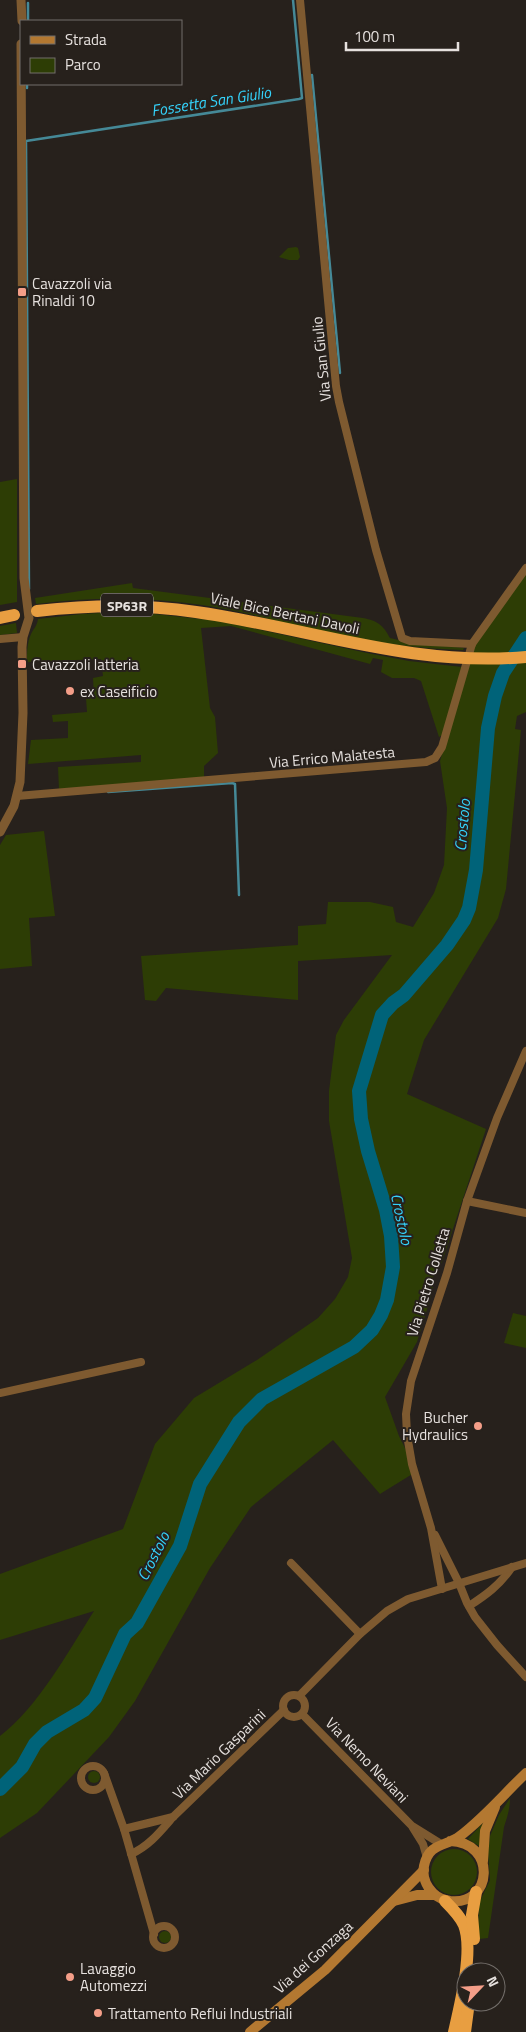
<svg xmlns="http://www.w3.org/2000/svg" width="526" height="2032" font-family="'Titillium Web',sans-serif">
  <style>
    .green { fill: #2d3d05 }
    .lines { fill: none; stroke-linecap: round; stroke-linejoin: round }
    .stream { stroke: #458997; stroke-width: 2.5 }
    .river { stroke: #006379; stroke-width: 14 }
    .minor { stroke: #7e5a30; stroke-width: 8 }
    .tertiary { stroke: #7e5a30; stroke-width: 9 }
    .secondary { stroke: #b37831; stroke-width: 10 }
    .trunk { stroke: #e89e41; stroke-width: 12 }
    .poi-dot { fill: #f49e88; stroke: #27211c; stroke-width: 2 }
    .labels { text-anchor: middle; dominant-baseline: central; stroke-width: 4; stroke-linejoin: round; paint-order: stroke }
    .shield { fill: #27211c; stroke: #ada7a4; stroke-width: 1 }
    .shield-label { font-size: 14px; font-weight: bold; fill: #e6e1de }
    .poi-label { font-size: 15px; fill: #e6e1de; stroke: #27211c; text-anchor: start }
    .street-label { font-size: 15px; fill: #e6e1de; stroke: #27211c }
    .water-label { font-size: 16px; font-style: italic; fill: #34d2fa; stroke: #27211c }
  </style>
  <rect width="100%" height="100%" fill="#27211c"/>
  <g class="green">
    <path d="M 296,247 L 298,248 L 300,257 L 298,260 L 289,260 L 279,257 L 288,248 Z"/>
    <path d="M 17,479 L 17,602 L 0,605 L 0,482 Z"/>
    <path d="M 526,570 L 526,712 L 517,716 L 515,729 L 521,730 L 506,889 L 498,918 L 424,1040 L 407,1094 L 486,1129 L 442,1262 L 432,1279 L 433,1290 L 417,1342 L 385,1397 L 399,1436 L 411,1460 L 414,1473 L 380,1494 L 333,1440 L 251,1507 L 210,1568 L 135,1701 L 109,1737 L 37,1813 L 0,1838 L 0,1736 C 38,1707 68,1652 94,1611 L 0,1640 L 0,1574 L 123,1529 L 155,1444 L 194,1398 L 257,1360 L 318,1318 L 335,1299 L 348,1277 L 352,1258 L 329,1121 L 329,1091 L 336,1035 L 344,1020 L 392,955 L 298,961 L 298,1000 L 166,988 L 156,1001 L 145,1000 L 141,956 L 298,945 L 298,926 L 326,924 L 328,902 L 370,902 L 393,907 L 396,922 L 413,927 L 434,893 L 444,865 L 447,808 L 440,761 L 472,647 Z"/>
    <path d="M 132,583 L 133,588 L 363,618 C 378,621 383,625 390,638 L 407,642 L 464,648 L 463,650 C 418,649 372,642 328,633 C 286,624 245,611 202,605 C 147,597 91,597 36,604 L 35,598 Z"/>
    <path d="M 118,612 L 154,614 L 219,621 L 367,653 L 409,661 L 462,667 L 444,734 L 439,737 L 421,681 L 414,678 L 392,678 L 381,672 L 383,660 L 373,658 L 370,664 L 231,626 L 201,628 L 210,708 L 215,717 L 218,753 L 204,766 L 204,781 L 59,789 L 58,767 L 141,762 L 141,755 L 28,764 L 31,740 L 68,738 L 68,721 L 53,722 L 52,715 L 87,712 L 86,698 L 94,697 L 93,678 L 103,676 L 101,659 L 27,662 C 27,652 27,643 31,634 C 34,628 37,626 38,619 L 82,614 Z"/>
    <path d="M 16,623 L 17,633 L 0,635 L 0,626 Z"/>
    <path d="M 44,831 L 55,916 L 29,918 L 32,966 L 0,969 L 0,845 L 6,835 Z"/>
    <path d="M 513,1313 L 526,1316 L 526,1348 L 504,1343 Z"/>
    <circle cx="94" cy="1777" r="6"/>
    <path d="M 510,1798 C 510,1809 507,1818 504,1827 L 488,1938 L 479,1939 L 478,1931 L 479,1903 L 490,1880 L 488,1852 L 490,1836 L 499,1815 Z"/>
    <path d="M 483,1823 L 479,1846 L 468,1839 Z"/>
    <circle cx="454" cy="1872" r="23"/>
    <circle cx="165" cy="1937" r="6"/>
  </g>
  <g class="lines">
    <g class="stream">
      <path d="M 28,21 L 28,3"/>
      <path d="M 312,75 L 340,373"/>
      <path d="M 27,88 L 27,84"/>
      <path d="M 29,589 L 26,141 L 299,99 L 302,98 L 293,0"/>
      <path d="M 108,792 L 232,783 L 235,784 L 239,895"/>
    </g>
    <path class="river" d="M 0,1789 L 22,1767 L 35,1744 L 47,1732 L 84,1710 L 95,1698 L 125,1634 L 137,1623 L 180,1546 L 200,1484 L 239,1422 L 262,1399 L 354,1347 L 372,1330 L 381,1315 L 387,1300 L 393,1267 L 391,1236 L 386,1210 L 368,1151 L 361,1119 L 359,1091 L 382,1015 L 393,1003 L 404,995 L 447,945 L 464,920 L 469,908 L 476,870 L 488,728 L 495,696 L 503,673 L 526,638"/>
    <g class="minor">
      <path d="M 300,0 L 336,386 L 339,402 L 376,550 L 402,638 L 410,641 L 472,644"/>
      <path d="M 0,639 L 23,637"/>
      <path d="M 17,796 L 426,762 L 435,758 L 442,747 L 472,644 L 526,568"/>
      <path d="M 467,1201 L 526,1213"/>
      <path d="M 0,1393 L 141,1362"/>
      <path d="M 435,1535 L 459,1583 L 467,1603 L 475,1617 L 497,1645 L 526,1677"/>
      <path d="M 291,1563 L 360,1634"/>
      <path d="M 442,1589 L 431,1528 L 412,1464 L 407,1435 L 406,1414 L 411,1381 L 447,1273 L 467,1201 L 497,1118 L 526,1051"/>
      <path d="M 469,1606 C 486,1595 500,1585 512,1567"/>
      <circle cx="294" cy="1706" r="11"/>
      <path d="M 299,1696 L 360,1634 L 387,1611 L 408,1599 L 526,1563"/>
      <path d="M 302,1714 L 412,1826 L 441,1844"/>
      <circle cx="93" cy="1778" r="12"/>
      <path d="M 104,1773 L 124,1829 L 154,1934"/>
      <path d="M 413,1828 L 423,1844 L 427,1858"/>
      <path d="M 124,1829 L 173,1817"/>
      <path d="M 131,1854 C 149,1846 160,1832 173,1817 L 284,1710"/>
      <circle cx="164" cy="1937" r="11"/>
    </g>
    <g class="tertiary">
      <path d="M 21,0 L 22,21"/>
      <path d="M 0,832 L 14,806 L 20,782 L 23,713 L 22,647 L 23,637 L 29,618 L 24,578 L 21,44"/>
    </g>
    <g class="secondary">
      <path d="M 450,1841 C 497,1842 493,1906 450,1901 C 444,1900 438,1898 433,1893 C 426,1886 422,1876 424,1866 C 429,1842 446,1847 460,1836 C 485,1817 504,1794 526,1773"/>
      <path d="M 483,1861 L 485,1831 L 495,1807"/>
      <path d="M 394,1901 L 417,1895 L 434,1895"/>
      <path d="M 250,2032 L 325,1970 L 424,1870"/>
    </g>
    <g class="trunk">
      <path d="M 37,611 C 91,605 143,604 196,612 C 309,628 410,667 526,657"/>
      <path d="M 0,618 L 14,615"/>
      <path d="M 445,1901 C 452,1908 460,1916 464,1925 C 474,1950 460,2006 454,2032"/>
      <path d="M 474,1939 L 472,1915 L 476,1892"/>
      <path d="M 465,2032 L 469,2002"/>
    </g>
  </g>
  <g class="poi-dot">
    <rect x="17" y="287" width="10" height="10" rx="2.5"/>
    <rect x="17" y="659" width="10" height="10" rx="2.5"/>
    <circle cx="70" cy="691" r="5"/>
    <circle cx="478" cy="1426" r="5"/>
    <circle cx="70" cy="1977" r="5"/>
    <circle cx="98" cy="2013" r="5"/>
  </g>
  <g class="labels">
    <rect class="shield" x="101" y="593.5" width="52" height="23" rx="4"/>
    <g class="shield-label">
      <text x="127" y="605">SP63R</text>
    </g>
    <g class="poi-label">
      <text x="32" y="283">Cavazzoli via<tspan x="32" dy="17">Rinaldi 10</tspan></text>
      <text x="32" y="664">Cavazzoli latteria</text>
      <text x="80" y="691">ex Caseificio</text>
      <text x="468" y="1417" text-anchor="end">Bucher<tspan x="468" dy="17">Hydraulics</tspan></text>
      <text x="80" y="1968">Lavaggio<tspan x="80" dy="17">Automezzi</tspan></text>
      <text x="108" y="2013">Trattamento Reflui Industriali</text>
    </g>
    <g class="street-label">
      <text transform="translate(321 359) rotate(-96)">Via San Giulio</text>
      <text transform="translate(285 613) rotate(12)">Viale Bice Bertani Davoli</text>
      <text transform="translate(332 757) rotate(-5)">Via Errico Malatesta</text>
      <text transform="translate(428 1282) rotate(-73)">Via Pietro Colletta</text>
      <text transform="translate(219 1754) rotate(-44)">Via Mario Gasparini</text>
      <text transform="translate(367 1760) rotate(46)">Via Nemo Neviani</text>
      <text transform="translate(313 1957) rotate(-42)">Via dei Gonzaga</text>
    </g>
    <g class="water-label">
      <text transform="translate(211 101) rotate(-9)">Fossetta San Giulio</text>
      <text transform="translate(462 825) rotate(-85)">Crostolo</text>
      <text transform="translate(402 1219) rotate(78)">Crostolo</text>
      <text transform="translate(153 1556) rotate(-63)">Crostolo</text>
    </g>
  </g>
  <rect x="20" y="20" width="162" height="65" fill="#27211c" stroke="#736e6a"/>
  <rect x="30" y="36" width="25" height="8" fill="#b37831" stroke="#736e6a"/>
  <text x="65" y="45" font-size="15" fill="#e6e1de">Strada</text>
  <rect x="30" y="58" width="25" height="15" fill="#2d3d05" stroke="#736e6a"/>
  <text x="65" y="70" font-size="15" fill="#e6e1de">Parco</text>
  <g transform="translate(481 1987) rotate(65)"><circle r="24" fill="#27211c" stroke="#736e6a"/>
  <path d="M0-4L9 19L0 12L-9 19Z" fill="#f49e88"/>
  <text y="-8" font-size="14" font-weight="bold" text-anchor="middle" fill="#e6e1de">N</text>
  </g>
  <path d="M346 42v8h112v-8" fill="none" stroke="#e6e1de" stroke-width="2.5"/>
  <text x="354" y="42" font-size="15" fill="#e6e1de" stroke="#27211c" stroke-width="4" paint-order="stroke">100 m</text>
</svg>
